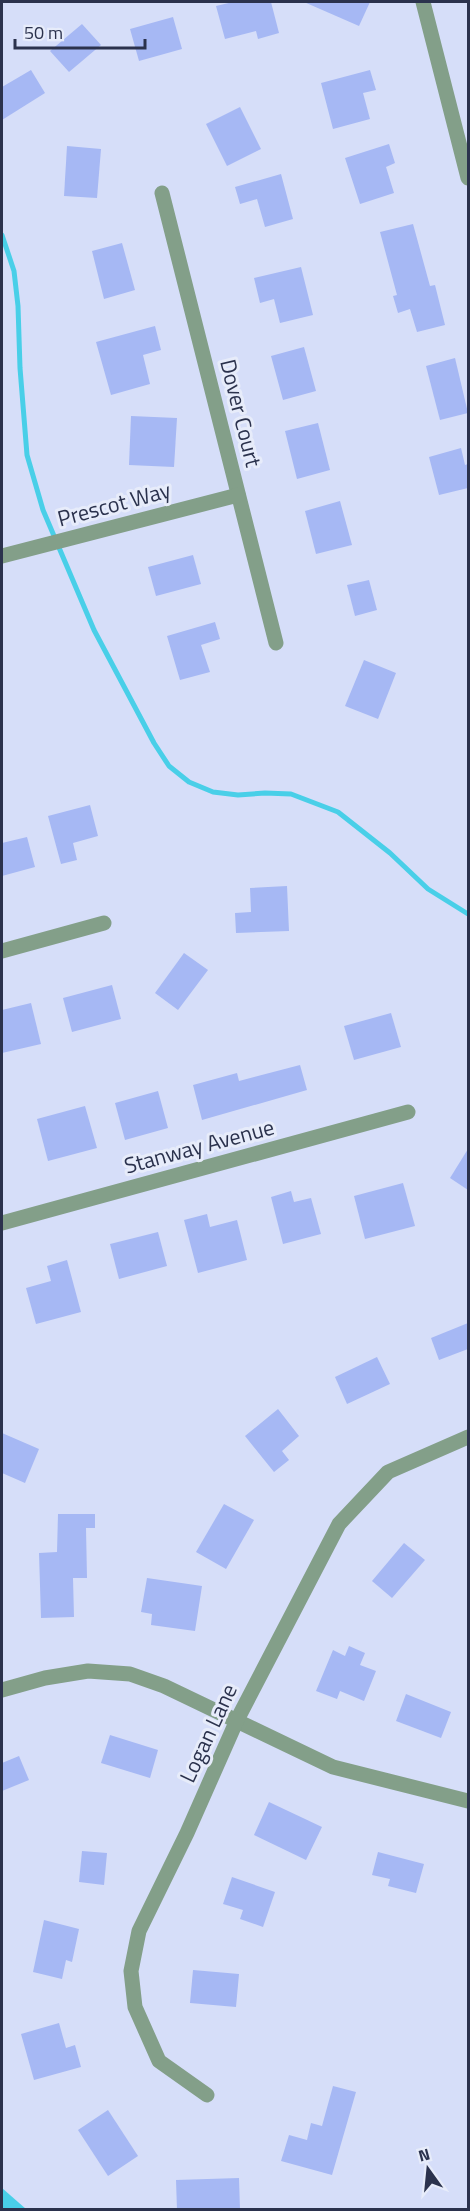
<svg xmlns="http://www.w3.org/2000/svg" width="470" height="2211" font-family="'Titillium Web',sans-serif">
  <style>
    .water { fill: #49cfe8 }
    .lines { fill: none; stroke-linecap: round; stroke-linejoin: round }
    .stream { stroke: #49cfe8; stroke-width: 5 }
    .building { fill: #a6b8f4 }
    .minor { stroke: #839f89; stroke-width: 15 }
    .labels { text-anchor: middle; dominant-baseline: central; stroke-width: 6; stroke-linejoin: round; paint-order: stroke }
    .street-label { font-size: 22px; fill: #2b324d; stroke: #e7ecfa }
  </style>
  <rect width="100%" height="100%" fill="#d6def9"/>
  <path class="water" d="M 2,2188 L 26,2209 L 2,2209 Z"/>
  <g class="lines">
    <path class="stream" d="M 2,235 L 14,271 L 18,306 L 20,368 L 27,455 L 43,510 L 94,630 L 154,743 L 169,766 L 189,782 L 213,792 L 238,795 L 265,793 L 291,794 L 338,812 L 390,853 L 428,889 L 468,914"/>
  </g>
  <g class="building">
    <path d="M 233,2 L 271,2 L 279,33 L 258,39 L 256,31 L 225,39 L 216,6 Z"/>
    <path d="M 304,2 L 370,2 L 359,26 Z"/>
    <path d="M 173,17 L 182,49 L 139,61 L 130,29 Z"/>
    <path d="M 82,24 L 101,45 L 69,72 L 50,51 Z"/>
    <path d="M 31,70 L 45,93 L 2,120 L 2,87 Z"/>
    <path d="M 370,70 L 376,90 L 363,93 L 370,119 L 333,129 L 321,83 Z"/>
    <path d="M 240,107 L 261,149 L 227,166 L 206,124 Z"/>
    <path d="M 389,144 L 395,163 L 386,167 L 394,193 L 360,204 L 345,158 Z"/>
    <path d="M 67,146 L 101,149 L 97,198 L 64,196 Z"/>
    <path d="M 281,174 L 293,219 L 265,227 L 257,199 L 240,204 L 235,187 Z"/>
    <path d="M 413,224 L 430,286 L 435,285 L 445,325 L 417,332 L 410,309 L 398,313 L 393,296 L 397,295 L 380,232 Z"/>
    <path d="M 122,243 L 135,290 L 104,299 L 92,251 Z"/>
    <path d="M 301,267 L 313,315 L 280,323 L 274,299 L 260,303 L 254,278 Z"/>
    <path d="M 155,326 L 161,350 L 143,355 L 150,384 L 111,395 L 96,342 Z"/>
    <path d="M 304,347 L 316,391 L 283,400 L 271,356 Z"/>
    <path d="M 455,358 L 468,413 L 440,420 L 426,366 Z"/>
    <path d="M 131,416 L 177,418 L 174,467 L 129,465 Z"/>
    <path d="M 318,423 L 330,470 L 297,479 L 285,431 Z"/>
    <path d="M 461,448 L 465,465 L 468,464 L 468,488 L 439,495 L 429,457 Z"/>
    <path d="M 340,501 L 352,545 L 316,554 L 305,511 Z"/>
    <path d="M 193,555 L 201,584 L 156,596 L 148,567 Z"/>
    <path d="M 369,580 L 377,610 L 355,616 L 347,585 Z"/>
    <path d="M 215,622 L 220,639 L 201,645 L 210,672 L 180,680 L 167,636 Z"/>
    <path d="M 364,660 L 396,673 L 378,719 L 345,706 Z"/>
    <path d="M 90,805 L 98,836 L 73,843 L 77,860 L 61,864 L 48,816 Z"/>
    <path d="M 27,837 L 35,867 L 2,876 L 2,843 Z"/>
    <path d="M 287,886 L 289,931 L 236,933 L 235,913 L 251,912 L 250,888 Z"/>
    <path d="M 184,953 L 208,970 L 178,1010 L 155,993 Z"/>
    <path d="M 112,985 L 121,1019 L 72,1032 L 63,998 Z"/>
    <path d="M 31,1003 L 41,1044 L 2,1053 L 2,1010 Z"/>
    <path d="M 391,1013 L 401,1047 L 354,1060 L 344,1026 Z"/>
    <path d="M 300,1065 L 307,1090 L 202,1120 L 193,1085 L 237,1073 L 239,1081 Z"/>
    <path d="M 158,1091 L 168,1128 L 125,1140 L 115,1103 Z"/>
    <path d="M 85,1106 L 97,1148 L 48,1161 L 37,1119 Z"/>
    <path d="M 468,1149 L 468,1190 L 450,1178 Z"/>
    <path d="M 403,1183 L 415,1226 L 365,1239 L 354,1196 Z"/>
    <path d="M 291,1191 L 294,1202 L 311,1198 L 321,1234 L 283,1244 L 271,1197 Z"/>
    <path d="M 207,1214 L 210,1227 L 237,1220 L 247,1260 L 198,1273 L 184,1220 Z"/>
    <path d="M 158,1232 L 167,1266 L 119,1279 L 110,1244 Z"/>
    <path d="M 67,1260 L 81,1312 L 36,1324 L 26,1288 L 51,1281 L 47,1266 Z"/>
    <path d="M 468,1323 L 468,1349 L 439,1360 L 431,1338 Z"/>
    <path d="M 377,1357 L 390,1384 L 347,1404 L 335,1377 Z"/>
    <path d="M 278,1409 L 299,1436 L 282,1451 L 289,1460 L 274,1472 L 245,1436 Z"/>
    <path d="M 2,1433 L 39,1449 L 25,1483 L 2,1473 Z"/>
    <path d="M 224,1504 L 254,1520 L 226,1569 L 196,1552 Z"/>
    <path d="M 58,1514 L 95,1514 L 95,1528 L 86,1528 L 87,1578 L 73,1578 L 74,1617 L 41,1618 L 39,1553 L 57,1552 Z"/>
    <path d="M 404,1543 L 425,1560 L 392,1598 L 372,1581 Z"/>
    <path d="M 147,1578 L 202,1586 L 195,1631 L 151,1625 L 152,1614 L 141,1612 Z"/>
    <path d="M 349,1646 L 365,1653 L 360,1665 L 376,1671 L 364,1701 L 340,1691 L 337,1699 L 316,1691 L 333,1650 L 345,1656 Z"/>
    <path d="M 406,1694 L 451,1712 L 441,1738 L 396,1721 Z"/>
    <path d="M 110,1735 L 158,1750 L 150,1778 L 101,1763 Z"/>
    <path d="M 19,1756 L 29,1780 L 2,1791 L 2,1763 Z"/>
    <path d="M 269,1802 L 322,1827 L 306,1860 L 254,1835 Z"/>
    <path d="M 82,1851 L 107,1853 L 104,1885 L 79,1882 Z"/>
    <path d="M 378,1852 L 424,1864 L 416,1893 L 388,1886 L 390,1879 L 372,1875 Z"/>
    <path d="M 232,1877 L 275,1892 L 263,1927 L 240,1919 L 243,1910 L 223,1904 Z"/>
    <path d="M 44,1920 L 79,1929 L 72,1962 L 66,1960 L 62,1979 L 33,1972 Z"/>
    <path d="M 193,1970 L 239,1974 L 236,2007 L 190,2003 Z"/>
    <path d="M 59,2023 L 66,2048 L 75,2045 L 81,2067 L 34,2080 L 21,2034 Z"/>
    <path d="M 333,2086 L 356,2092 L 332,2175 L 281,2161 L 289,2135 L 307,2140 L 311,2123 L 322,2126 Z"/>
    <path d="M 108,2110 L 138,2156 L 108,2176 L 78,2130 Z"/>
    <path d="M 239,2178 L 240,2210 L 177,2210 L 176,2180 Z"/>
  </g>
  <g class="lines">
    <g class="minor">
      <path d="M 423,2 L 468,178"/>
      <path d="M 162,193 L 276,643"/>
      <path d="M 2,556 L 238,495"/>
      <path d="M 2,951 L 104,923"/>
      <path d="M 2,1223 L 408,1112"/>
      <path d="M 2,1690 L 45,1678 L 88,1671 L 130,1674 L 164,1686 L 333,1767 L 468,1801"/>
      <path d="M 207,2095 L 159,2061 L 135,2007 L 131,1971 L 139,1931 L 187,1833 L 237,1720 L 339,1524 L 388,1472 L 468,1437"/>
    </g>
  </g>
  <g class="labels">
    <g class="street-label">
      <text transform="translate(241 413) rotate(76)">Dover Court</text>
      <text transform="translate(114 504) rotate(-15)">Prescot Way</text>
      <text transform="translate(199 1146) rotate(-15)">Stanway Avenue</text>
      <text transform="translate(208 1733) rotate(-65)">Logan Lane</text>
    </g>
  </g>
  <rect width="470" height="2211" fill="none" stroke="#2b324d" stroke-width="6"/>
  <g transform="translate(428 2169) rotate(345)" stroke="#e7ecfa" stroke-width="4.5" paint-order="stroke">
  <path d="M0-4.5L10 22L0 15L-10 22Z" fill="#2b324d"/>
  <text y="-9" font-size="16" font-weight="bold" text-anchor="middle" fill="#2b324d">N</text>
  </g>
  <path d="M15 39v9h130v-9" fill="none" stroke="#2b324d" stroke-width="3"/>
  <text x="24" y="39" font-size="18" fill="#2b324d" stroke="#e7ecfa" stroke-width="4.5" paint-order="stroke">50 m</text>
</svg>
